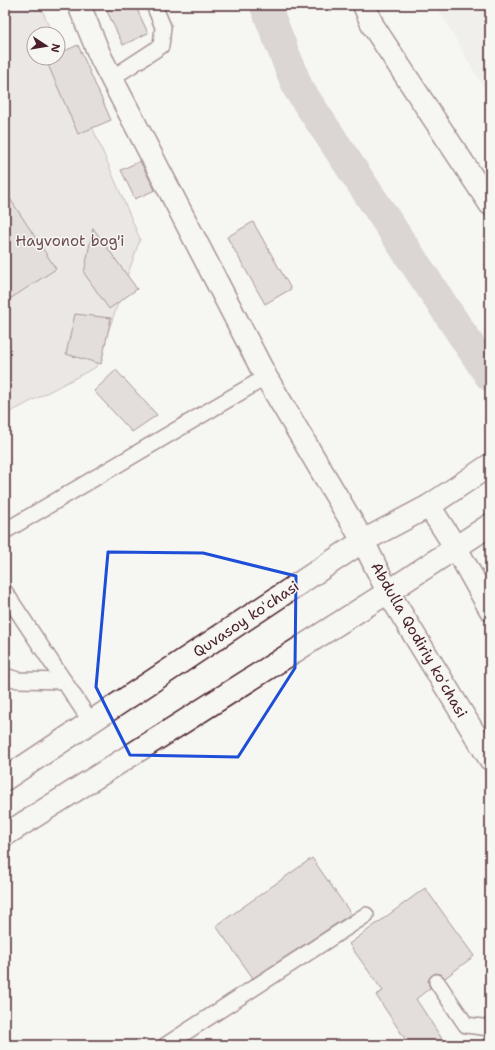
<svg xmlns="http://www.w3.org/2000/svg" width="495" height="1050" font-family="'Shantell Sans',sans-serif">
  <style>
    .built { fill: #e9e6e3 }
    .green { fill: #ddd6d5; stroke: #947a80 }
    .lines { fill: none; stroke-linecap: round; stroke-linejoin: round }
    .canal { stroke: #bbadae; stroke-width: 31 }
    .building { fill: #ccc1c0; stroke: #4a1f2b }
    .lane-casing { stroke: #4a1f2b; stroke-width: 18 }
    .street-casing { stroke: #4a1f2b; stroke-width: 25 }
    .secondary-casing { stroke: #4a1f2b; stroke-width: 25 }
    .primary-casing { stroke: #4a1f2b; stroke-width: 25 }
    .lane { stroke: #f6f6f2; stroke-width: 15 }
    .street { stroke: #f6f6f2; stroke-width: 22 }
    .secondary { stroke: #f6f6f2; stroke-width: 22 }
    .primary { stroke: #f6f6f2; stroke-width: 22 }
    .marked { fill: none; stroke: #1d4ed8; stroke-width: 3; stroke-linejoin: round }
    .labels { text-anchor: middle; dominant-baseline: central; stroke-width: 3; stroke-linejoin: round; paint-order: stroke }
    .park-label { font-size: 15px; fill: #6f4d56; stroke: #f6f6f2 }
    .street-label { font-size: 15px; fill: #4a1f2b; stroke: #f6f6f2 }
  </style>
  <rect width="100%" height="100%" fill="#f6f6f2"/>
  <filter id="ink" filterUnits="userSpaceOnUse"><feTurbulence type="fractalNoise" baseFrequency=".025" numOctaves="2"/><feDisplacementMap in="SourceGraphic" scale="8" xChannelSelector="R" yChannelSelector="G"/><feConvolveMatrix kernelMatrix="1 2 1 2 8 2 1 2 1" color-interpolation-filters="sRGB"/></filter>
  <g filter="url(#ink)">
    <path class="built" d="M 436,5 L 490,5 L 490,99 Z"/>
    <path class="green" d="M 5,5 L 40,5 L 52,34 L 34,34 L 34,58 L 58,58 L 58,47 L 140,239 L 96,367 L 5,415 Z"/>
    <g class="lines">
      <path class="canal" d="M 265,5 L 298,88 L 490,376"/>
    </g>
    <g class="building">
      <path d="M 104,5 L 135,5 L 148,33 L 123,45 Z"/>
      <path d="M 78,45 L 111,120 L 78,134 L 46,60 L 50,58 L 58,58 L 58,54 Z"/>
      <path d="M 140,161 L 155,190 L 135,199 L 121,170 Z"/>
      <path d="M 5,191 L 56,269 L 5,302 Z"/>
      <path d="M 253,222 L 291,289 L 265,304 L 227,237 Z"/>
      <path d="M 93,228 L 137,289 L 109,309 L 84,273 Z"/>
      <path d="M 75,314 L 111,318 L 101,364 L 66,354 Z"/>
      <path d="M 116,370 L 157,415 L 132,432 L 94,391 Z"/>
      <path d="M 312,858 L 351,914 L 253,978 L 216,926 Z"/>
      <path d="M 425,888 L 474,956 L 445,978 L 441,974 L 436,973 L 432,975 L 429,978 L 428,982 L 430,988 L 416,999 L 446,1045 L 409,1045 L 376,995 L 383,991 L 349,944 Z"/>
    </g>
    <g class="lines">
      <defs>
        <g id="lane">
          <path d="M 112,78 L 161,46 L 163,27 L 154,5"/>
          <path d="M 5,531 L 266,377"/>
          <path d="M 5,592 L 91,722"/>
          <path d="M 5,676 L 18,680 L 64,681"/>
          <path d="M 437,982 L 466,1025 L 490,1028"/>
          <path d="M 166,1045 L 366,915"/>
        </g>
        <g id="street">
          <path d="M 79,5 L 100,56 L 266,377 L 363,541"/>
          <path d="M 364,5 L 373,26 L 490,204"/>
        </g>
        <g id="secondary">
          <path d="M 429,506 L 456,548 L 490,609"/>
          <path d="M 363,541 L 388,592 L 490,759"/>
        </g>
        <g id="primary">
          <path d="M 5,779 L 363,541 L 429,506 L 490,465"/>
          <path d="M 5,835 L 388,592 L 490,525"/>
        </g>
      </defs>
      <use href="#lane" class="lane-casing"/>
      <use href="#street" class="street-casing"/>
      <use href="#secondary" class="secondary-casing"/>
      <use href="#primary" class="primary-casing"/>
      <use href="#lane" class="lane"/>
      <use href="#street" class="street"/>
      <use href="#secondary" class="secondary"/>
      <use href="#primary" class="primary"/>
    </g>
  </g>
  <path d="M0 0H495V1050H0ZM 108,552 L 203,553 L 296,576 L 295,668 L 238,757 L 130,755 L 96,687 Z" fill="#f6f6f2" fill-opacity=".55" fill-rule="evenodd"/>
  <path class="marked" d="M 108,552 L 203,553 L 296,576 L 295,668 L 238,757 L 130,755 L 96,687 Z"/>
  <g class="labels">
    <g class="park-label">
      <text x="70" y="241">Hayvonot bog'i</text>
    </g>
    <g class="street-label">
      <text transform="translate(246 619) rotate(-34)">Quvasoy koʻchasi</text>
      <text transform="translate(419 640) rotate(60)">Abdulla Qodiriy koʻchasi</text>
    </g>
  </g>
  <rect width="495" height="1050" fill="none" stroke="#f6f6f2" stroke-width="20"/>
  <rect x="10" y="10" width="475" height="1030" fill="none" stroke="#4a1f2b" stroke-width="1.5" filter="url(#ink)"/>
  <g transform="translate(46 46) rotate(102)"><circle r="19" fill="#f6f6f2" stroke="#b1a0a2"/>
  <path d="M0-3L7 15L0 10L-7 15Z" fill="#4a1f2b"/>
  <text y="-6" font-size="11" font-weight="bold" text-anchor="middle" fill="#4a1f2b">N</text>
  </g>
</svg>
